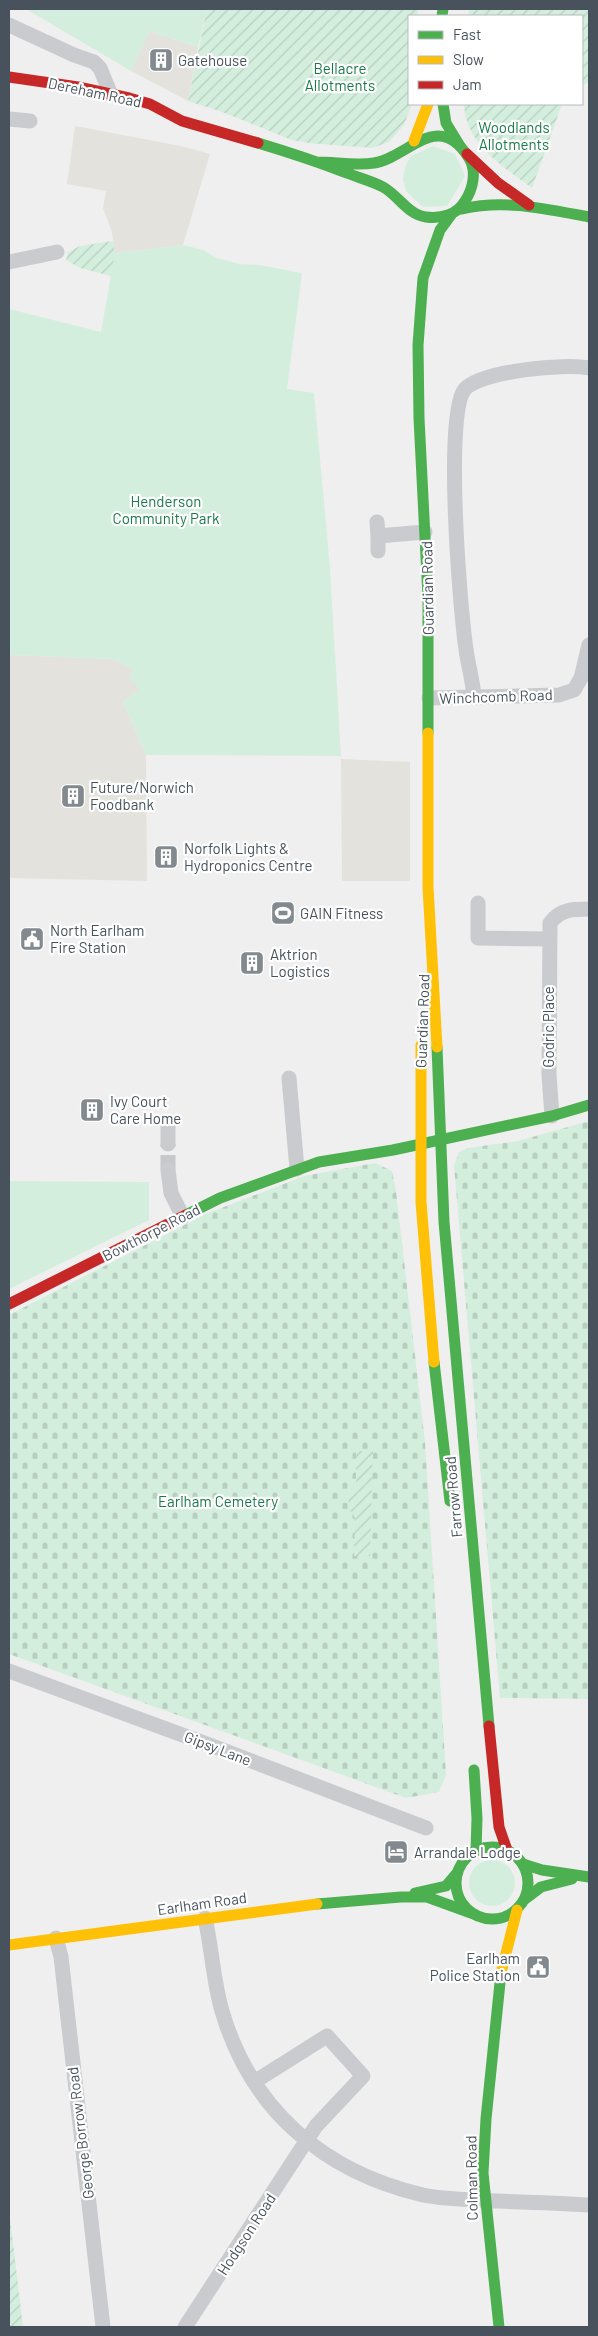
<svg xmlns="http://www.w3.org/2000/svg" width="598" height="2336" font-family="Barlow,sans-serif">
  <style>
    .commercial { fill: #e4e2dd }
    .green { fill: #d4eedd }
    .cemetery { fill: url(#cemetery-stones) }
    .garden { fill: url(#garden-furrows) }
    .lines { fill: none; stroke-linecap: round; stroke-linejoin: round }
    .street-tunnel { stroke: #c6c8ca; stroke-width: 15; stroke-dasharray: 15 8; stroke-linecap: butt }
    .street { stroke: #c9cbce; stroke-width: 15 }
    .fast { stroke: #4caf50; stroke-width: 11 }
    .slow { stroke: #ffc107; stroke-width: 11 }
    .jam { stroke: #c62828; stroke-width: 11 }
    .labels { text-anchor: middle; dominant-baseline: central; stroke-width: 4.5; stroke-linejoin: round; paint-order: stroke }
    .poi-label { font-size: 15px; fill: #47525c; stroke: #fff; text-anchor: start }
    .park-label { font-size: 15px; fill: #197b47; stroke: #fff }
    .street-label { font-size: 15px; fill: #47525c; stroke: #fff }
  </style>
  <defs>
    <pattern id="cemetery-stones" width="16" height="16" patternUnits="userSpaceOnUse" patternTransform="scale(1.25)"><rect width="16" height="16" fill="#d4eedd"/><path d="M2 7V4a2 2 0 0 1 4 0v3zM10 15v-3a2 2 0 0 1 4 0v3z" fill="#b7cec0"/></pattern>
    <pattern id="garden-furrows" width="10" height="10" patternUnits="userSpaceOnUse" patternTransform="scale(1.25)"><rect width="10" height="10" fill="#d4eedd"/><path d="M-1 1l2-2M0 10L10 0M9 11l2-2" fill="none" stroke="#b7cec0"/></pattern>
  </defs>
  <rect width="100%" height="100%" fill="#f0efef"/>
  <g class="commercial">
    <path d="M 149,31 L 198,47 L 188,101 L 131,71 Z"/>
    <path d="M 75,126 L 181,146 L 210,154 L 183,245 L 115,253 L 112,232 L 103,208 L 106,191 L 67,184 Z"/>
    <path d="M 9,655 L 113,659 L 134,669 L 140,689 L 123,702 L 146,755 L 147,881 L 9,878 Z"/>
    <path d="M 341,759 L 410,762 L 410,881 L 342,881 Z"/>
  </g>
  <g class="green">
    <path d="M 26,9 L 207,9 L 198,47 L 149,31 L 131,71 Z"/>
    <path d="M 433,146 L 455,154 L 465,176 L 447,206 L 423,207 L 406,191 L 403,179 L 405,167 L 411,156 Z"/>
    <path d="M 183,245 L 203,250 L 217,258 L 239,264 L 259,265 L 302,273 L 287,389 L 314,393 L 330,568 L 341,756 L 146,755 L 123,702 L 140,689 L 129,678 L 133,669 L 113,659 L 9,655 L 9,309 L 101,332 L 115,253 Z"/>
    <path d="M 9,1181 L 149,1182 L 149,1220 L 9,1289 Z"/>
    <circle cx="492" cy="1883" r="23"/>
  </g>
  <g class="cemetery">
    <path d="M 589,1121 L 589,1699 L 500,1698 L 454,1166 L 459,1152 L 468,1148 L 518,1141 Z"/>
    <path d="M 375,1163 L 392,1171 L 396,1191 L 425,1442 L 446,1775 L 439,1792 L 406,1798 L 9,1654 L 9,1315 L 206,1214 L 304,1176 Z"/>
  </g>
  <g class="garden">
    <path d="M 207,9 L 418,9 L 418,16 L 409,16 L 409,104 L 412,104 L 404,125 L 389,142 L 372,148 L 309,143 L 292,140 L 222,112 L 188,101 Z"/>
    <path d="M 469,9 L 589,9 L 589,82 L 582,86 L 582,16 L 468,16 Z"/>
    <path d="M 464,104 L 562,104 L 532,188 C 503,167 465,143 464,104 Z"/>
    <path d="M 113,241 L 115,253 L 111,276 L 80,268 L 66,260 L 68,252 L 80,246 Z"/>
    <path d="M 356,1451 L 373,1451 L 370,1556 L 354,1556 L 355,1518 L 348,1506 L 349,1497 L 356,1485 Z"/>
    <path d="M 9,2209 L 23,2327 L 9,2327 Z"/>
  </g>
  <g class="lines">
    <path class="street-tunnel" d="M 168,1170 L 168,1144"/>
    <g class="street">
      <path d="M 9,25 L 74,55 L 94,62 L 100,68 L 111,95"/>
      <path d="M 9,119 L 30,121"/>
      <path d="M 9,262 L 57,252"/>
      <path d="M 377,522 L 378,536 L 425,532"/>
      <path d="M 378,536 L 378,551"/>
      <path d="M 474,697 C 473,681 468,665 466,649 C 460,610 444,412 465,389 C 482,371 565,363 589,368"/>
      <path d="M 429,698 L 559,695 L 574,690 L 581,678 L 589,645"/>
      <path d="M 478,903 L 478,938 L 548,939"/>
      <path d="M 289,1078 L 297,1169"/>
      <path d="M 552,1116 L 549,1075 L 550,923 C 560,909 574,909 589,909"/>
      <path d="M 168,1123 L 168,1144"/>
      <path d="M 168,1170 L 171,1193 L 183,1217"/>
      <path d="M 9,1671 L 215,1747 L 426,1828"/>
      <path d="M 205,1918 C 212,1949 213,1980 222,2011 C 251,2110 324,2172 423,2195 C 447,2200 471,2199 495,2201 C 526,2202 558,2203 589,2205"/>
      <path d="M 56,1938 L 61,1957 L 103,2327"/>
      <path d="M 185,2327 L 316,2126 L 363,2076 L 327,2036 L 254,2082"/>
    </g>
    <g class="fast">
      <path d="M 442,16 L 443,9"/>
      <path d="M 443,104 L 446,123 L 460,146"/>
      <path d="M 258,143 C 288,152 318,162 347,173 C 359,178 372,181 383,187 C 398,195 408,215 426,217 C 441,219 457,215 465,201 C 473,189 477,171 469,158 C 438,108 408,158 374,163 C 355,166 336,162 317,162"/>
      <path d="M 462,209 C 505,199 546,209 589,217"/>
      <path d="M 428,733 L 428,597 L 419,418 L 418,345 L 423,278 L 440,230 L 451,215"/>
      <path d="M 437,1047 L 444,1222 L 489,1726"/>
      <path d="M 186,1215 L 220,1198 L 319,1162 L 393,1150 L 552,1116 L 589,1105"/>
      <path d="M 434,1362 L 450,1501"/>
      <path d="M 474,1770 L 477,1818 L 476,1851"/>
      <circle cx="492" cy="1883" r="36"/>
      <path d="M 523,1864 L 542,1870 L 589,1877"/>
      <path d="M 415,1893 L 446,1886 L 457,1873"/>
      <path d="M 525,1899 L 541,1887 L 572,1879"/>
      <path d="M 317,1904 L 401,1897 L 427,1897 L 471,1913"/>
      <path d="M 499,2327 L 483,2173 L 486,2119 L 501,1973"/>
    </g>
    <g class="slow">
      <path d="M 414,141 L 428,104"/>
      <path d="M 428,733 L 428,887 L 437,1047"/>
      <path d="M 421,1045 L 421,1202 L 434,1362"/>
      <path d="M 9,1945 L 317,1904"/>
      <path d="M 501,1973 L 517,1910"/>
    </g>
    <g class="jam">
      <path d="M 9,77 L 78,87 L 129,98 L 150,104 L 182,121 L 258,143"/>
      <path d="M 467,154 L 498,183 L 529,205"/>
      <path d="M 9,1304 L 186,1215"/>
      <path d="M 489,1726 L 499,1827 L 507,1850"/>
    </g>
  </g>
  <defs>
    <symbol id="building-square" viewBox="-11 -11 22 22"><rect x="-9" y="-9" width="18" height="18" rx="4" fill="#82898f" stroke="#fff"/><path d="M-4-6H4V6H1V3H-1V6H-4ZM-2.5-4.3h1.7v1.8h-1.7ZM.8-4.3h1.7v1.8H.8ZM-2.5-1h1.7V.8h-1.7ZM.8-1h1.7V.8H.8Z" fill="#fff"/></symbol>
    <symbol id="stadium-square" viewBox="-11 -11 22 22"><rect x="-9" y="-9" width="18" height="18" rx="4" fill="#82898f" stroke="#fff"/><path d="M0-5a6.5 5 0 1 0 0 10a6.5 5 0 1 0 0-10ZM-3.5-1.8h7v3.6h-7Z" fill="#fff"/></symbol>
    <symbol id="civic-square" viewBox="-11 -11 22 22"><rect x="-9" y="-9" width="18" height="18" rx="4" fill="#82898f" stroke="#fff"/><path d="M-.6-6.5H3V-4.5H.6V-3L4-1V1h2V6H-6V1h2V-1L-.6-3ZM-1.2 2.5V6h2.4V2.5Z" fill="#fff"/></symbol>
    <symbol id="hotel-square" viewBox="-11 -11 22 22"><rect x="-9" y="-9" width="18" height="18" rx="4" fill="#82898f" stroke="#fff"/><path d="M-6-4.5h1.5V1H6V5H4.5V3h-9V5H-6ZM-4 0a1.8 1.8 0 1 1 3.6 0ZM.5 0V-2.5h3Q6-2.5 6 0Z" fill="#fff"/></symbol>
  </defs>
  <g fill-rule="evenodd">
    <use href="#building-square" x="147" y="46" width="28" height="28"/>
    <use href="#building-square" x="59" y="782" width="28" height="28"/>
    <use href="#building-square" x="152" y="843" width="28" height="28"/>
    <use href="#stadium-square" x="269" y="899" width="28" height="28"/>
    <use href="#civic-square" x="18" y="925" width="28" height="28"/>
    <use href="#building-square" x="238" y="949" width="28" height="28"/>
    <use href="#building-square" x="78" y="1096" width="28" height="28"/>
    <use href="#hotel-square" x="382" y="1838" width="28" height="28"/>
    <use href="#civic-square" x="524" y="1953" width="28" height="28"/>
  </g>
  <g class="labels">
    <g class="poi-label">
      <text x="178" y="60">Gatehouse</text>
      <text x="90" y="787">Future/Norwich<tspan x="90" dy="17">Foodbank</tspan></text>
      <text x="184" y="848">Norfolk Lights &amp;<tspan x="184" dy="17">Hydroponics Centre</tspan></text>
      <text x="300" y="913">GAIN Fitness</text>
      <text x="50" y="930">North Earlham<tspan x="50" dy="17">Fire Station</tspan></text>
      <text x="270" y="954">Aktrion<tspan x="270" dy="17">Logistics</tspan></text>
      <text x="110" y="1101">Ivy Court<tspan x="110" dy="17">Care Home</tspan></text>
      <text x="414" y="1852">Arrandale Lodge</text>
      <text x="520" y="1958" text-anchor="end">Earlham<tspan x="520" dy="17">Police Station</tspan></text>
    </g>
    <g class="park-label">
      <text x="340" y="68">Bellacre<tspan x="340" dy="17">Allotments</tspan></text>
      <text x="514" y="127">Woodlands<tspan x="514" dy="17">Allotments</tspan></text>
      <text x="166" y="501">Henderson<tspan x="166" dy="17">Community Park</tspan></text>
      <text x="218" y="1501">Earlham Cemetery</text>
    </g>
    <g class="street-label">
      <text transform="translate(95 92) rotate(12)">Dereham Road</text>
      <text transform="translate(427 588) rotate(-91)">Guardian Road</text>
      <text transform="translate(496 696) rotate(-2)">Winchcomb Road</text>
      <text transform="translate(422 1021) rotate(-88)">Guardian Road</text>
      <text transform="translate(548 1027) rotate(-90)">Godric Place</text>
      <text transform="translate(151 1232) rotate(-27)">Bowthorpe Road</text>
      <text transform="translate(453 1497) rotate(-95)">Farrow Road</text>
      <text transform="translate(218 1748) rotate(21)">Gipsy Lane</text>
      <text transform="translate(202 1903) rotate(-8)">Earlham Road</text>
      <text transform="translate(80 2133) rotate(-97)">George Borrow Road</text>
      <text transform="translate(471 2178) rotate(-91)">Colman Road</text>
      <text transform="translate(246 2234) rotate(-57)">Hodgson Road</text>
    </g>
  </g>
  <rect width="598" height="2336" fill="none" stroke="#47525c" stroke-width="20"/>
  <rect x="408" y="15" width="175" height="90" fill="#ffffff" stroke="#b5babe"/>
  <rect x="418" y="31" width="25" height="8" fill="#4caf50" stroke="#b5babe"/>
  <text x="453" y="40" font-size="15" fill="#47525c">Fast</text>
  <rect x="418" y="56" width="25" height="8" fill="#ffc107" stroke="#b5babe"/>
  <text x="453" y="65" font-size="15" fill="#47525c">Slow</text>
  <rect x="418" y="81" width="25" height="8" fill="#c62828" stroke="#b5babe"/>
  <text x="453" y="90" font-size="15" fill="#47525c">Jam</text>
</svg>
